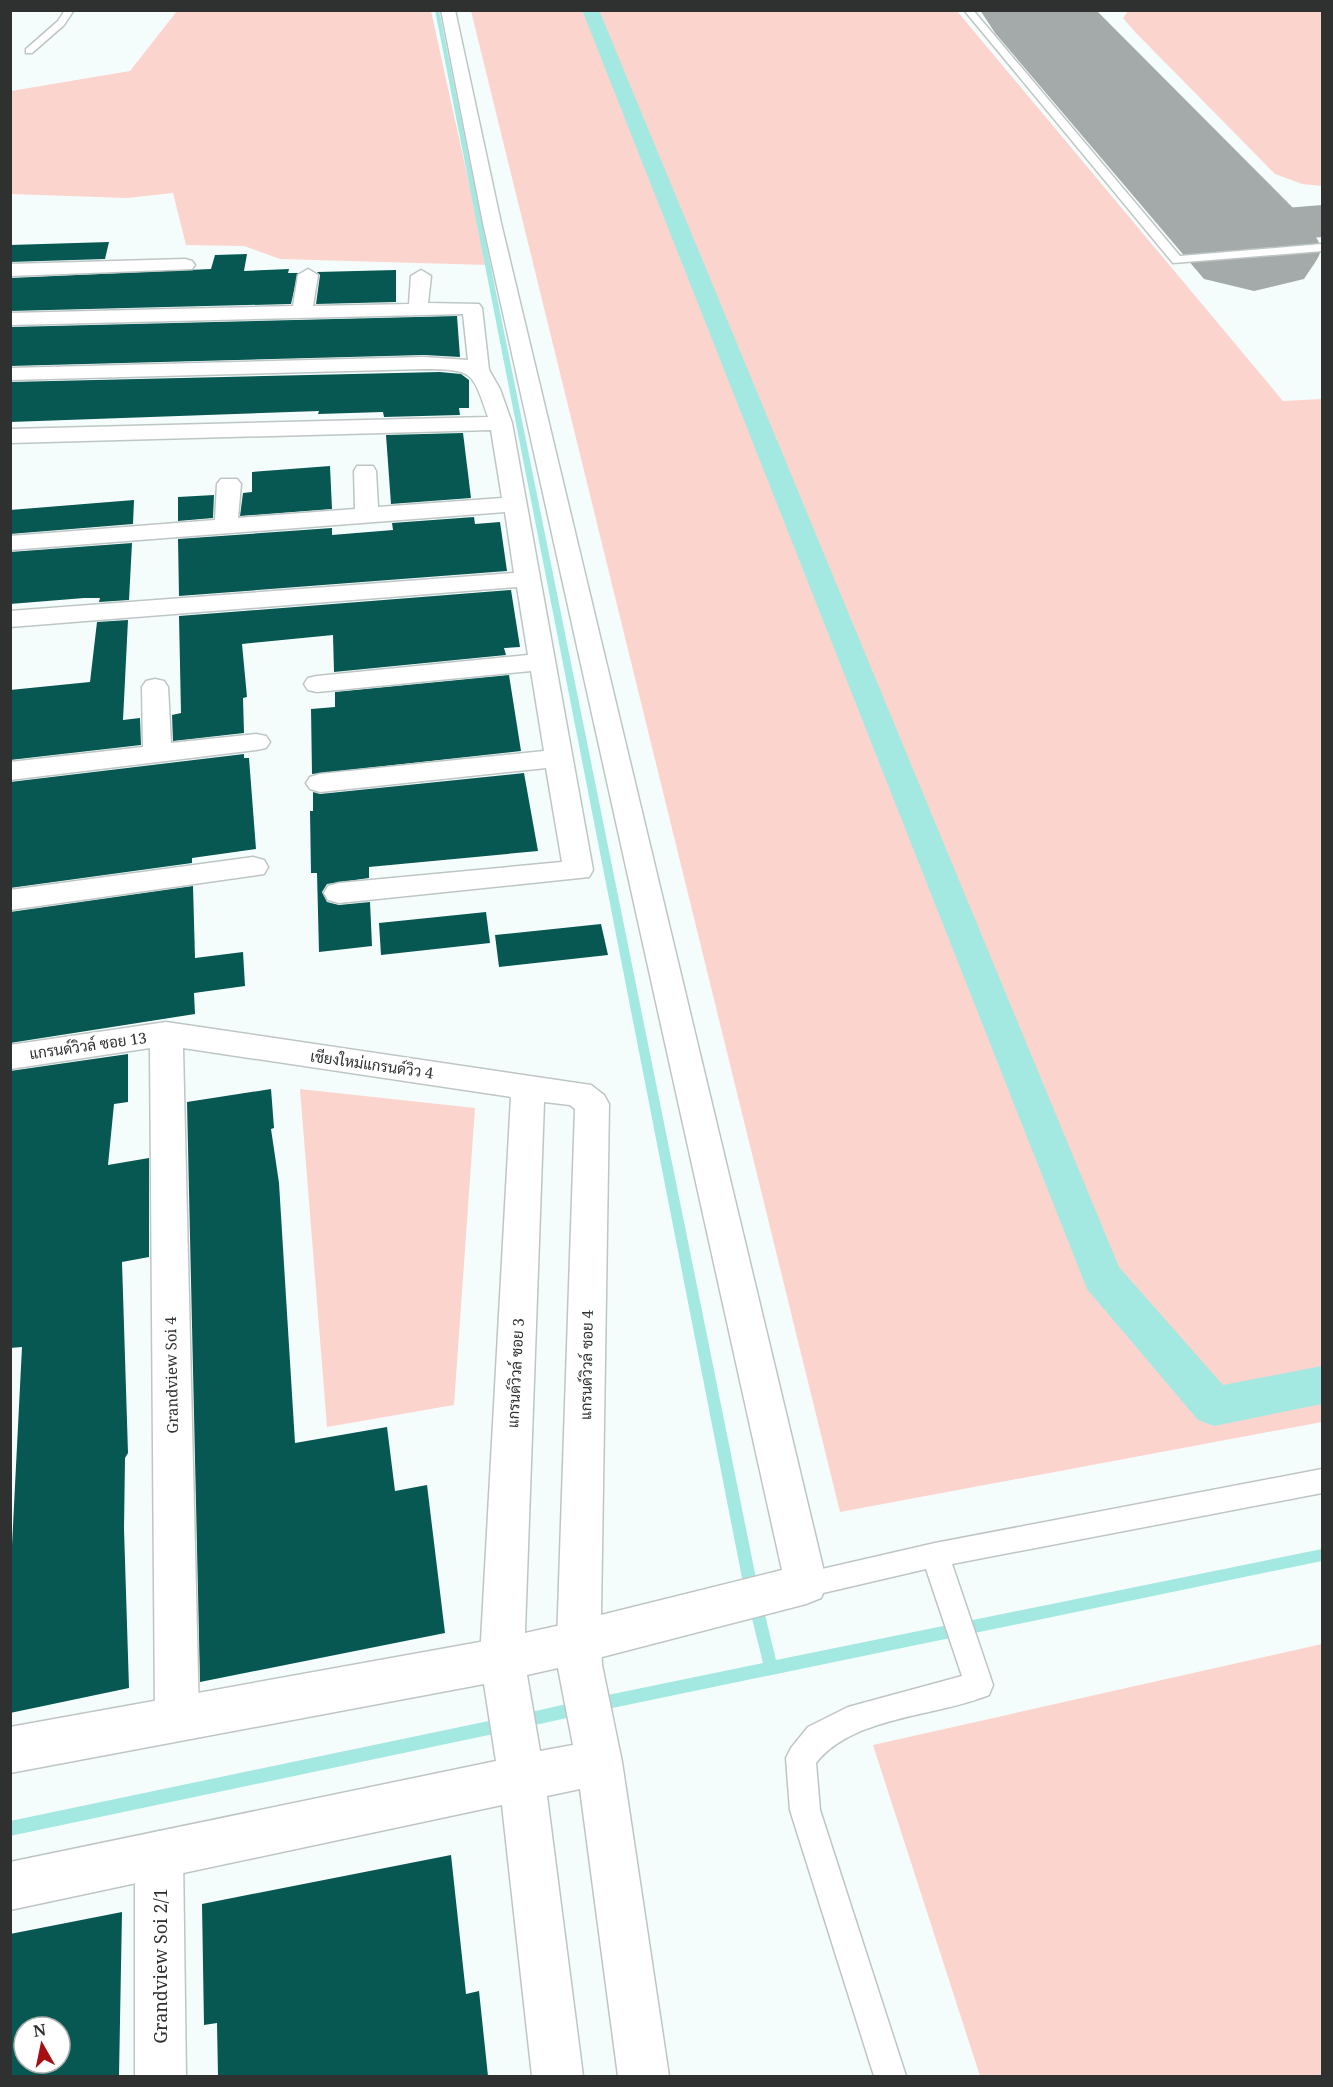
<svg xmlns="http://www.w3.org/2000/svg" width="1333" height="2087" font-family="'Noto Serif',Sarabun,serif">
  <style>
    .green { fill: #fcd4ce }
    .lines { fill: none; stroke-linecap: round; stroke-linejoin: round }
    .stream { fill: #a4e9e1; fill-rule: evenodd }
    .canal { fill: #a4e9e1; fill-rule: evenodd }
    .taxiway { fill: #a4aaa9; fill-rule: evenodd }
    .runway { fill: #a4aaa9; fill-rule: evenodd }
    .building { fill: #075752; fill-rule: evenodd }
    .service-casing { stroke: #bec6c5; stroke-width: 3 }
    .minor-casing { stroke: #bec6c5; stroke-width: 3 }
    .tertiary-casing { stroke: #bec6c5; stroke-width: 3 }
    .service { fill: #fff; fill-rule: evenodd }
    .minor { fill: #fff; fill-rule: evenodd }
    .tertiary { fill: #fff; fill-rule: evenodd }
    .labels { text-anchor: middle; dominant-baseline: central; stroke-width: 6; stroke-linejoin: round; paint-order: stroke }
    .street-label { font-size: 15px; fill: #2e3130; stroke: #fff }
    .near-street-label { font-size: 18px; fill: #2e3130; stroke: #fff }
  </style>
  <rect width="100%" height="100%" fill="#f5fdfc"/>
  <g class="green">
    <path d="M 177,11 L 431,11 L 487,265 L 280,259 L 244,246 L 186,245 L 173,193 L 127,198 L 11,194 L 11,91 L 130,71 Z"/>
    <path d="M 471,11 L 957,11 L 1283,401 L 1322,399 L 1322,1422 L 840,1512 Z"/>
    <path d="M 1128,11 L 1322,11 L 1322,186 L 1302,184 L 1275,174 L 1135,32 L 1123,18 Z"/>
    <path d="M 300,1089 L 475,1108 L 454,1405 L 327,1427 Z"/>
    <path d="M 1322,1644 L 1322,2076 L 980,2076 L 873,1745 Z"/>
  </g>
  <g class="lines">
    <g class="stream">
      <path d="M 435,10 L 439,10 L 756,1578 L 776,1660 L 1322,1549 L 1322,1561 L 598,1711 L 593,1709 L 591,1704 L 593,1699 L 598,1697 L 763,1663 L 742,1578 Z"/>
      <path d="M 580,1701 L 585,1703 L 587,1708 L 585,1713 L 580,1715 L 522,1728 L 517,1726 L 515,1721 L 517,1716 L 522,1714 Z"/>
      <path d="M 503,1718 L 508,1720 L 510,1725 L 508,1730 L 503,1732 L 10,1836 L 10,1821 Z"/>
    </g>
    <path class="canal" d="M 582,10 L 599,10 L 1119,1267 L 1223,1385 L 1322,1366 L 1322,1404 L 1214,1426 L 1198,1420 L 1087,1289 Z"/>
    <path class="taxiway" d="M 1322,205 L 1322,237 L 1235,244 L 1216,240 L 1208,228 L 1216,216 L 1235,212 Z"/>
    <path class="runway" d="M 980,10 L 1096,10 L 1304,219 C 1326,252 1326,246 1304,279 L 1254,291 L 1204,279 L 995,33 Z"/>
  </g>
  <g class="building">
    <path d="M 109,242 L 105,259 L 10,262 L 10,245 Z"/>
    <path d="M 247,254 L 244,271 L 289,269 L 288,273 L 298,273 L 291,304 L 10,311 L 10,278 L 211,269 L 215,255 Z"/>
    <path d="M 396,270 L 396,302 L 316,304 L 320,275 L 317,272 Z"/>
    <path d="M 457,316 L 460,357 L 424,355 L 10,366 L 10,327 Z"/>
    <path d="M 440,372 L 461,374 L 469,380 L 469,408 L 459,408 L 460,415 L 384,417 L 383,412 L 318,414 L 319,411 L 10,422 L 10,382 Z"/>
    <path d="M 463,433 L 471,498 L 391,504 L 386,435 Z"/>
    <path d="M 330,466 L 332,509 L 240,516 L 243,493 L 252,492 L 252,472 Z"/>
    <path d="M 214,495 L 213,518 L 178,521 L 178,497 Z"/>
    <path d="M 134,500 L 133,524 L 10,534 L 10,510 Z"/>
    <path d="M 474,517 L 475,524 L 500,522 L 507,571 L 179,596 L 178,539 L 332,528 L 332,535 L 393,530 L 392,523 Z"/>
    <path d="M 132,543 L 129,600 L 99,602 L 100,598 L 84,598 L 10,604 L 10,552 Z"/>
    <path d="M 511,590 L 520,647 L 504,648 L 506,655 L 334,672 L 333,635 L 242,644 L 247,697 L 243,698 L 244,733 L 173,741 L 172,715 L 181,713 L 179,616 Z"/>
    <path d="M 128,620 L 123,720 L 140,718 L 141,745 L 10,760 L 10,690 L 90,682 L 97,622 Z"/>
    <path d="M 509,675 L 521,751 L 312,774 L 311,709 L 335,707 L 335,692 Z"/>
    <path d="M 244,754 L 244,758 L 249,758 L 256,849 L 192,858 L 192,863 L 10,888 L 10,782 Z"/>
    <path d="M 524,773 L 538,851 L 369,867 L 369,878 L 327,884 L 322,892 L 327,902 L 339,905 L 370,902 L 372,946 L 319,952 L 317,873 L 311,873 L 310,811 L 313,811 L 313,792 L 320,794 Z"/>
    <path d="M 193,886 L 195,958 L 243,952 L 245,986 L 194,993 L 195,1014 L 10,1043 L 10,912 Z"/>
    <path d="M 486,912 L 490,943 L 381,955 L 379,923 Z"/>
    <path d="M 601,924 L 608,955 L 499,967 L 495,935 Z"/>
    <path d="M 128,1054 L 128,1102 L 114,1104 L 108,1165 L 149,1158 L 149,1257 L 122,1262 L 128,1453 L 125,1458 L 124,1529 L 129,1688 L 10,1713 L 10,1585 L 22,1347 L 10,1348 L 10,1071 Z"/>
    <path d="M 271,1089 L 274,1128 L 271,1129 L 279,1183 L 295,1443 L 387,1427 L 395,1491 L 427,1485 L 445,1633 L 200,1682 L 187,1102 Z"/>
    <path d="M 451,1855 L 466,1994 L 479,1991 L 488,2076 L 218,2076 L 217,2023 L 204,2025 L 202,1904 Z"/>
    <path d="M 122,1912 L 119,2076 L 10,2076 L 10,1934 ZM 24,2027 L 60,2027 L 60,2063 L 24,2063 Z"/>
  </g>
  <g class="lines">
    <defs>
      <g id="service">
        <path d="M 65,10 L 74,10 L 64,25 L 32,53 L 26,53 L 26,49 L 58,21 Z"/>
        <path d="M 964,10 L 973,10 L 1180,256 L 1322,244 L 1322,251 L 1173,263 Z"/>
        <path d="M 1322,1469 L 1322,1493 L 952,1564 L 993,1685 L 989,1695 C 935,1717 853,1716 816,1763 L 820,1810 L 906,2076 L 874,2076 L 790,1810 L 786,1758 L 791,1748 L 808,1727 L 848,1707 L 962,1676 L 926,1569 L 806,1597 L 796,1593 L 792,1584 L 796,1575 L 935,1543 Z"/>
      </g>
      <g id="minor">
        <path d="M 441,10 L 455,10 L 501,223 L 827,1584 L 821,1598 L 806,1604 L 579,1663 L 564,1657 L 557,1642 L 575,1109 L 570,1105 L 544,1102 L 524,1659 L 518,1674 L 502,1680 L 486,1674 L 480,1659 L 511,1097 L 183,1048 L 199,1717 L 193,1733 L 177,1739 L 161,1733 L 155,1717 L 150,1048 L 10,1069 L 10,1045 L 166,1022 L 591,1085 L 604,1095 L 609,1104 L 601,1615 L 782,1570 L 483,223 Z"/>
        <path d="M 185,259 L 192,261 L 195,265 L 192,269 L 10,276 L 10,264 Z"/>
        <path d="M 308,269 L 318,275 L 313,306 L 409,304 L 411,276 L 421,270 L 431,276 L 428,303 L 479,304 L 482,308 L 489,370 L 500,389 L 512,423 L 593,870 L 589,877 L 339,903 L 328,900 L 324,893 L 328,886 L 339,883 L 562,862 L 546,768 L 320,792 L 310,789 L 306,783 L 310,777 L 320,774 L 544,751 L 531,671 L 317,692 L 308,690 L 304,684 L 308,678 L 317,676 L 528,655 L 517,587 L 10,627 L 10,611 L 514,573 L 505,512 L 10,550 L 10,536 L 215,520 L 217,484 L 221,479 L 237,479 L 241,484 L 238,518 L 355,509 L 354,471 L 357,466 L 373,466 L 376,471 L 378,507 L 502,498 L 491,430 L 10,443 L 10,429 L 488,417 C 472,370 473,370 424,369 L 10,380 L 10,368 L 424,357 L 468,360 L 463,314 L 10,325 L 10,313 L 293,306 L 298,275 Z"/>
        <path d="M 155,679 L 164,681 L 168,687 L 171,743 L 256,734 L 266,736 L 270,742 L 266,748 L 256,750 L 10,780 L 10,762 L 143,747 L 142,687 L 146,681 Z"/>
        <path d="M 253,857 L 264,860 L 268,867 L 264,874 L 10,910 L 10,890 Z"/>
        <path d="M 159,1831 L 176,1838 L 183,1855 L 186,2076 L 135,2076 L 135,1855 L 142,1838 Z"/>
      </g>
      <path id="tertiary" d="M 579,1621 L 594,1627 L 601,1642 L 602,1665 L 622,1762 L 669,2076 L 618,2076 L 580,1789 L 547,1796 L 583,2076 L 532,2076 L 502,1805 L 10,1910 L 10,1862 L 496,1761 L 484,1684 L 10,1773 L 10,1727 L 502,1638 ZM 558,1668 L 573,1745 L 540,1751 L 527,1675 Z"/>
    </defs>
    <use href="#service" class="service-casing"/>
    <use href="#minor" class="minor-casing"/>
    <use href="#tertiary" class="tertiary-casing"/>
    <use href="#service" class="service"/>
    <use href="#minor" class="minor"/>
    <use href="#tertiary" class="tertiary"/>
  </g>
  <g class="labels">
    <g class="street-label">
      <text transform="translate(88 1045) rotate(-8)">แกรนด์วิวล์ ซอย 13</text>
      <text transform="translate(372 1064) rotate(8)">เชียงใหม่แกรนด์วิว 4</text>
      <text transform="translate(586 1365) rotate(-89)">แกรนด์วิวล์ ซอย 4</text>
      <text transform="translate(515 1373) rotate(-87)">แกรนด์วิวล์ ซอย 3</text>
      <text transform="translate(171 1375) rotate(-91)">Grandview Soi 4</text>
    </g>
    <g class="near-street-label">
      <text transform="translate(160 1966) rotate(-90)">Grandview Soi 2/1</text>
    </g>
  </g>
  <rect width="1333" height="2087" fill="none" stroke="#2e3130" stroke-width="24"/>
  <g transform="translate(42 2045) rotate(351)"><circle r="28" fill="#ffffff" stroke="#abadac" stroke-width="1.5"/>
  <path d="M0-4.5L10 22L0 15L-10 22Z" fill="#a50e13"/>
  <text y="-9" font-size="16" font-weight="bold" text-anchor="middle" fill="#2e3130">N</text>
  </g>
</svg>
